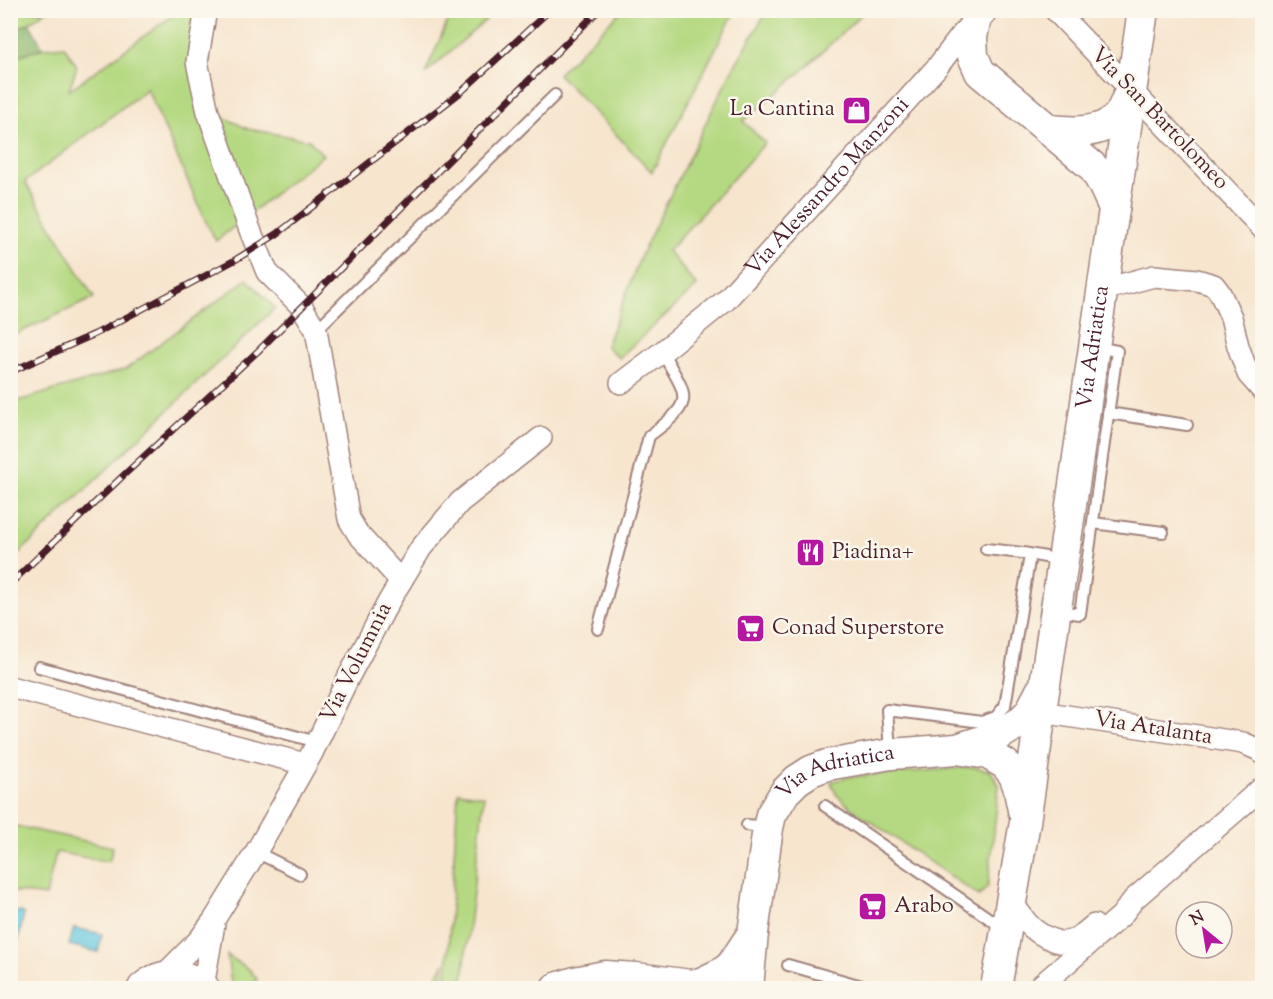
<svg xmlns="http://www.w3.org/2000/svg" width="1273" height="999" font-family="'Sorts Mill Goudy',serif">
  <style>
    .green { fill: #b5d982; stroke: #807c56; stroke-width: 1.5 }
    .forest { fill: #90b970; stroke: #6d6c4e; stroke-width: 1.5 }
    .water { fill: #61c8de; stroke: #567484; stroke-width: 1.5 }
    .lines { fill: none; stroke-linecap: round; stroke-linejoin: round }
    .service-casing { stroke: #a0827c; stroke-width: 14 }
    .minor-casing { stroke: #a0827c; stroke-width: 24 }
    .secondary-casing { stroke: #a0827c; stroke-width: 33 }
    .service { stroke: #fff; stroke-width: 10 }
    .minor { stroke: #fff; stroke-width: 21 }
    .secondary { stroke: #fff; stroke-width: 30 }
    .rail-casing { stroke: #4a1f2b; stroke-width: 7 }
    .rail { stroke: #fbf7ec; stroke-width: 4.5; stroke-dasharray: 14; stroke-linecap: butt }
    .labels { text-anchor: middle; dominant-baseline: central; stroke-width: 5; stroke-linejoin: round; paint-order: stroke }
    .poi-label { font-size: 22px; fill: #4a1f2b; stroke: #fbf7ec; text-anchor: start }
    .street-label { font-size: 22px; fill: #4a1f2b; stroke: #fbf7ec }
  </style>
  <rect width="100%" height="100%" fill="#fbf7ec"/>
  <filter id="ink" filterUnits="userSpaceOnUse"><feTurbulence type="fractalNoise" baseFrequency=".0167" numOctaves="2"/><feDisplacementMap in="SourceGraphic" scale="12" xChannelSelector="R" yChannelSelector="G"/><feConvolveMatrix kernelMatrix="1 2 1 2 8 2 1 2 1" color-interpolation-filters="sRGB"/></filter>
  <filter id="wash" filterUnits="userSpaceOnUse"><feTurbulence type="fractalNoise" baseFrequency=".008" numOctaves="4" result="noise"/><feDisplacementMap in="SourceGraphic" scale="24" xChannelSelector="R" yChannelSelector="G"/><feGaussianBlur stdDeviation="1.35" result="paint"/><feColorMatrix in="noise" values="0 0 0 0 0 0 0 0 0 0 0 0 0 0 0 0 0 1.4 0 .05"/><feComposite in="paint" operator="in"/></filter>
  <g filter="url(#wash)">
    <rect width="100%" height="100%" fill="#f7e5ce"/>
    <g class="green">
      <path d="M 10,11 L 46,11 L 29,23 L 11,32 Z"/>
      <path d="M 179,11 L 196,11 L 200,106 L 248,129 L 309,140 L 323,155 L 216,241 L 207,224 L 147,89 L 25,182 L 94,298 L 16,334 L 11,335 L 10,58 L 43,48 L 64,46 L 77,66 L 69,90 Z"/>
      <path d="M 452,11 L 496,11 L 425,74 Z"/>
      <path d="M 621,11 L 735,11 L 652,172 L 558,74 Z"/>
      <path d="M 767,11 L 865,11 L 800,73 L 743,121 L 765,143 L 668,251 L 697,286 L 619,358 L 606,346 L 641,255 L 731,72 Z"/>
      <path d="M 247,279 L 275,308 L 11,561 L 11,403 L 126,369 Z"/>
      <path d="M 982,756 L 999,785 L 988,886 L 979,896 L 851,808 L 836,794 L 831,782 L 848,777 L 974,767 L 990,771 Z"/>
      <path d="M 458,792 L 484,796 L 462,988 L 446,988 Z"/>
      <path d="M 11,825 L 113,847 L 109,862 L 56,852 L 46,896 L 11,891 Z"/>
      <path d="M 227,955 L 250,970 L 257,979 L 251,988 L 234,988 L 231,982 Z"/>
      <path d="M 444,963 L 442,988 L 430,988 Z"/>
    </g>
    <path class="forest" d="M 29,23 L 43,48 L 11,58 L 11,32 Z"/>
    <g class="water">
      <path d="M 11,910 L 24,913 L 11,974 L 10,910 Z"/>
      <path d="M 74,928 L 102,934 L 98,952 L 69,945 Z"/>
    </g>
  </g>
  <g filter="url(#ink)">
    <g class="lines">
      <defs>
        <g id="service">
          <path d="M 316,330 L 555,95"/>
          <path d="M 1108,413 L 1187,425"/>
          <path d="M 1093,523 L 1163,532"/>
          <path d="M 986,549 L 1023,553 L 1062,560"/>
          <path d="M 1059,611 L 1080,614 L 1117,351 L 1096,347"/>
          <path d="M 598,629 L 649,436 C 696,401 689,399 662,352"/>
          <path d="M 39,667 L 317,742"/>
          <path d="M 890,751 L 887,710 L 982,722 L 996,717 L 1005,706 L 1030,555"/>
          <path d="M 825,806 L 1003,928"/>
          <path d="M 747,825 L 767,828"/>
          <path d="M 256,852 L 300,874"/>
          <path d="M 788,965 L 869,988"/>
        </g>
        <g id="minor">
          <path d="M 206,10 L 197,62 L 208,112 L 250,230 L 267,272 L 302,307 L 316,330 L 349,519 L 358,534 L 401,581"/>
          <path d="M 1055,10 L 1262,228"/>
          <path d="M 1102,290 L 1154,276 L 1197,280 L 1214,285 L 1220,293 L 1231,317 L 1238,346 L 1248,374 L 1262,390"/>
          <path id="s1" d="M 621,383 L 662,352 L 726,300 L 938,66 L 973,20"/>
          <path d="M 10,687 L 305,764"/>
          <path d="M 1041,712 L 1243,743 L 1259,750 L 1262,753"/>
          <path d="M 1011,900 C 1022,917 1031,932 1051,939 C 1055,941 1061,943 1065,942 C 1076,941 1086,932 1094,925"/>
          <path d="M 163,976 L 199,940 L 214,920 L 256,852 L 312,753 L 349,676 L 389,601 L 421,548 L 460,502 L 541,438"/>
          <path d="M 203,987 L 214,924"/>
          <path d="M 1038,988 L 1121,916 L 1134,899 L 1262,788"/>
        </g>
        <g id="secondary">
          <path d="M 982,10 L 976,17 L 972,37 L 973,56 L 980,72 L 1093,167 L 1102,182 L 1114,208"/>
          <path d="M 1049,130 C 1070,132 1101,135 1117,117 C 1122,112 1125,103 1128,96"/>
          <path d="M 957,749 L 988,754 L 1005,764 L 1014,775 L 1018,786 L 1023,810"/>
          <path d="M 143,988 C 161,972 186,972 204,988"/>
          <path d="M 556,988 L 575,982 L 605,976 L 636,978 L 691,985 L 701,983 L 722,973 L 731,966 L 753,933"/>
          <path id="s2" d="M 748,988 L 753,933 L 768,828 L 771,815 L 785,792 L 797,780 L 811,771 L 827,765 L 891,754 L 957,749 L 997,736 L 1019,723 L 1030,712 L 1041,691"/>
          <path id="s3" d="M 996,988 L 1025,822 L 1143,10"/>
        </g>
      </defs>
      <use href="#service" class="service-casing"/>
      <use href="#minor" class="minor-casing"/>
      <use href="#secondary" class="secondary-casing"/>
      <use href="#service" class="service"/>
      <use href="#minor" class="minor"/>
      <use href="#secondary" class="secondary"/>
      <defs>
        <g id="rail">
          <path d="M 10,372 L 95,334 L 235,260 L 277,234 L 461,92 L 550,10"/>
          <path d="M 10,584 L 126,473 L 258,351 L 599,10"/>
        </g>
      </defs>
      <use href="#rail" class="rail-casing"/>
      <use href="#rail" class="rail"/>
    </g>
  </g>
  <defs>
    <symbol id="shop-square" viewBox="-11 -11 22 22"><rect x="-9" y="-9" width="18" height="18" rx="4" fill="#b5179e" stroke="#fbf7ec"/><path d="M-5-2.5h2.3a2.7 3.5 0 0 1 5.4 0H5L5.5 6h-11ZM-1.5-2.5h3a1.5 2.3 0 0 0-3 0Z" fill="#fff"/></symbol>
    <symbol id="restaurant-square" viewBox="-11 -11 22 22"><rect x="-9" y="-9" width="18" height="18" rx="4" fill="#b5179e" stroke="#fbf7ec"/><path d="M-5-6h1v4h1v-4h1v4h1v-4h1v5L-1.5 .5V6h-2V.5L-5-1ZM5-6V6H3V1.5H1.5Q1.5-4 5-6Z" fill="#fff"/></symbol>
    <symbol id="supermarket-square" viewBox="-11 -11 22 22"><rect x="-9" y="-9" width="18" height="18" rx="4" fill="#b5179e" stroke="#fbf7ec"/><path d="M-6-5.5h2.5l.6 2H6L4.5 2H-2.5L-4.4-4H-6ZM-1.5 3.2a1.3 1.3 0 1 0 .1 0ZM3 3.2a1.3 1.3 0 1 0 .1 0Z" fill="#fff"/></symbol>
  </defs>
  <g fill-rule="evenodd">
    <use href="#shop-square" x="840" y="94" width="33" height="33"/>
    <use href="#restaurant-square" x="794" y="536" width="33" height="33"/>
    <use href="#supermarket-square" x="734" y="612" width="33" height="33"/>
    <use href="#supermarket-square" x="856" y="890" width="33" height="33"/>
  </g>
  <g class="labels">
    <g class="poi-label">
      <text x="835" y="110" text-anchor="end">La Cantina</text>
      <text x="832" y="553">Piadina+</text>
      <text x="772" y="629">Conad Superstore</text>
      <text x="894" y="907">Arabo</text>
    </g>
    <g class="street-label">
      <text transform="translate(1159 119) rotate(46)">Via San Bartolomeo</text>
      <text stroke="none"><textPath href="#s1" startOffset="286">Via Alessandro Manzoni</textPath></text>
      <text stroke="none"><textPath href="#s3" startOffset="648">Via Adriatica</textPath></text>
      <text transform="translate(357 663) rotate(-63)">Via Volumnia</text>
      <text transform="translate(1153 729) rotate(9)">Via Atalanta</text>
      <text stroke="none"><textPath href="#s2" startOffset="258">Via Adriatica</textPath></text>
    </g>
  </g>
  <rect width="1273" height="999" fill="none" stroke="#fbf7ec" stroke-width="36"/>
  <g transform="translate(1204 930) rotate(330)"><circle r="28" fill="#fbf7ec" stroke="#b4a19f" stroke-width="1.5"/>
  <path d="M0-4.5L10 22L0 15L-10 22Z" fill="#b5179e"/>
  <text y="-9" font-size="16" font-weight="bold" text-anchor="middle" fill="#4a1f2b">N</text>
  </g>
</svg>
